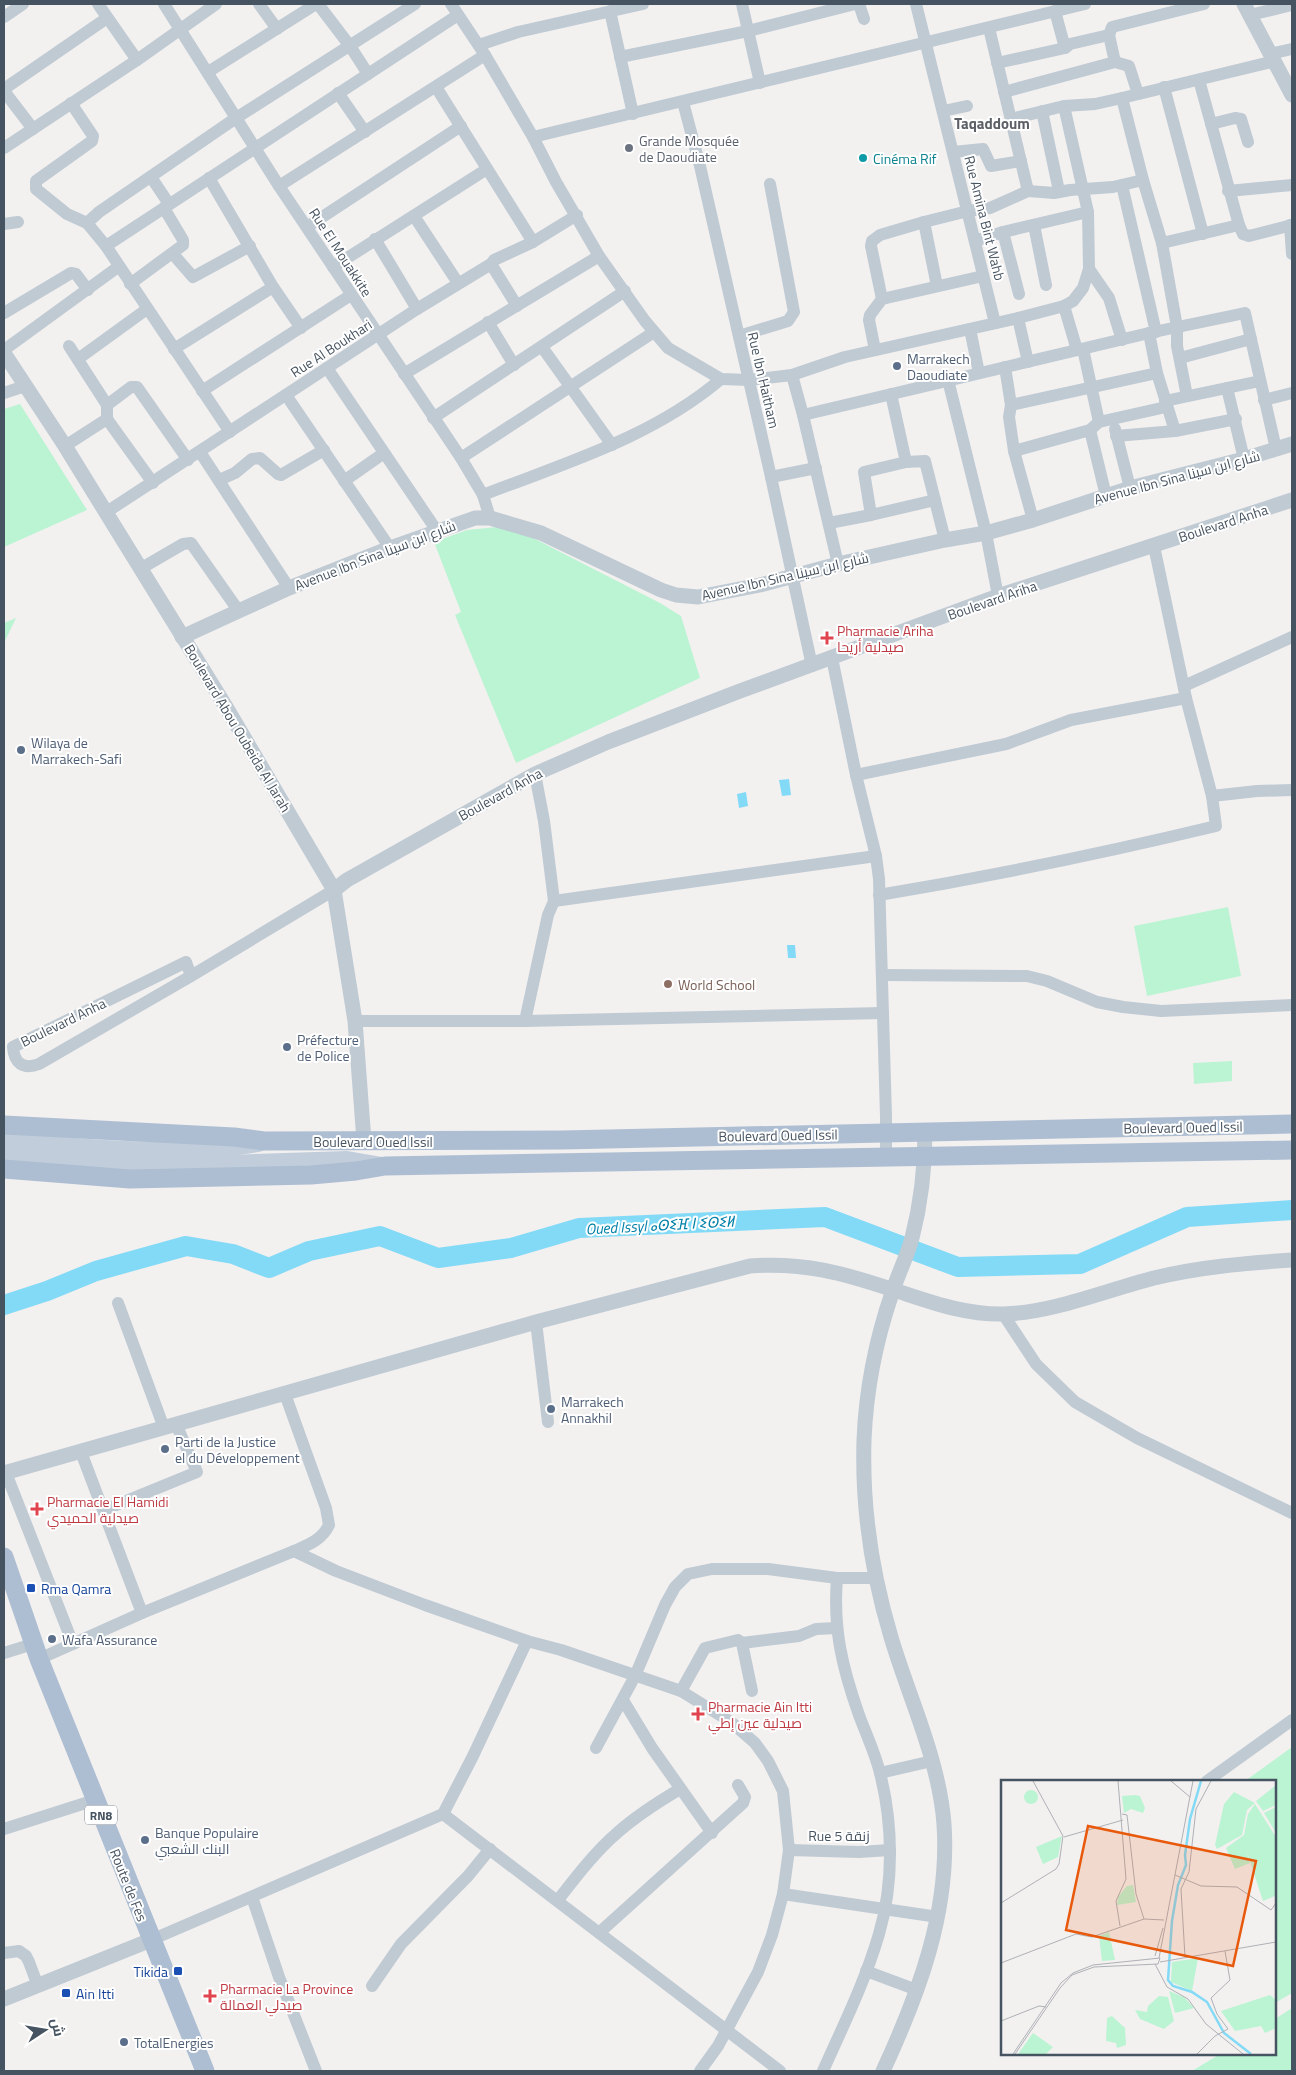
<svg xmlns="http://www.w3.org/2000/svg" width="1296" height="2075" font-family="'Titillium Web',Cairo,'Noto Sans Tifinagh',sans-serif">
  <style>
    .green { fill: #bbf4d3 }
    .water { fill: #83daf6 }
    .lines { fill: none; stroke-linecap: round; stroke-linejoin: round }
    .river { stroke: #83daf6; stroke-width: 20 }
    .minor { stroke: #bfcad3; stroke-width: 12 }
    .tertiary { stroke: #bfcad3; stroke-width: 15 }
    .secondary { stroke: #c1cddb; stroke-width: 18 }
    .primary { stroke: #adbed2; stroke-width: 19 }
    .worship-dot { fill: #6b7280; stroke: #fff; stroke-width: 2 }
    .culture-dot { fill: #0f9aa8; stroke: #fff; stroke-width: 2 }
    .service-dot { fill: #5c6f8a; stroke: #fff; stroke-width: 2 }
    .health-dot { fill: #e0444e; stroke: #fff; stroke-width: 2 }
    .education-dot { fill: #8d6e63; stroke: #fff; stroke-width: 2 }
    .transit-dot { fill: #1a4fb4; stroke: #fff; stroke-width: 2 }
    .labels { text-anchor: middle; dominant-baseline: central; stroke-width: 4; stroke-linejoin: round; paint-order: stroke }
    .shield { fill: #fff; stroke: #7e8790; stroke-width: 1 }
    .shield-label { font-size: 12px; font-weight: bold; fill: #465360 }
    .worship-label { font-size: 14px; fill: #5b616d; stroke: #fff; text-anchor: start }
    .culture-label { font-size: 14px; fill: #0d838f; stroke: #fff; text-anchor: start }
    .street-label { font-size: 14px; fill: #465360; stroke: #fff }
    .service-label { font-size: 14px; fill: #4e5e75; stroke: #fff; text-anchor: start }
    .health-label { font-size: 14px; fill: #be3a42; stroke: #fff; text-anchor: start }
    .education-label { font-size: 14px; fill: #785e54; stroke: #fff; text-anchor: start }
    .transit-label { font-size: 14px; fill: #164399; stroke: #fff; text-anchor: start }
    .neighbourhood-label { font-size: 15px; font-weight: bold; fill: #5c6066; stroke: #fff }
    .water-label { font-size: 15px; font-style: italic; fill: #0280a8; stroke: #fff }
    .inset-river { fill: none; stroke: #83daf6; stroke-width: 2.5 }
    .inset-road { fill: none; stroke: #aeb1b6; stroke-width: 1 }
    .view { fill: #e8590c; fill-opacity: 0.15; stroke: #e8590c; stroke-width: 2.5 }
    .inset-edge { fill: none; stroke: #465360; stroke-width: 2.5 }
  </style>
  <rect width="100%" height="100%" fill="#f3f0f0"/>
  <g class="green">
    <path d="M 20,404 L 87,510 L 4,547 L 4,409 Z"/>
    <path d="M 497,527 L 531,537 L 660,603 L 681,616 L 700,678 L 516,763 L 455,615 L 461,612 L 434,542 L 467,530 Z"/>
    <path d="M 16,618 L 4,643 L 4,623 Z"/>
    <path d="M 1228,907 L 1241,976 L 1147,996 L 1134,926 Z"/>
    <path d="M 1232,1061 L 1232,1081 L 1194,1084 L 1193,1063 Z"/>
    <path d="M 1292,1747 L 1292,1993 L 1275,2003 L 1275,1781 L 1245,1781 Z"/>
    <path d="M 1292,2008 L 1292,2071 L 1192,2071 L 1220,2054 L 1275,2054 L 1275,2019 Z"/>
  </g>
  <g class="water">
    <path d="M 789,779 L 791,795 L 782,796 L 779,780 Z"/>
    <path d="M 746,792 L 748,806 L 739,808 L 737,794 Z"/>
    <path d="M 787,945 L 795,945 L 796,958 L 788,958 Z"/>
  </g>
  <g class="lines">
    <path class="river" d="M 4,1305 L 47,1291 L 96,1271 L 186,1246 L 233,1254 L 269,1268 L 309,1251 L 380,1236 L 438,1258 L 511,1248 L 579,1228 L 825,1217 L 958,1267 L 1080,1264 L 1187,1217 L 1292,1210"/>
    <g class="minor">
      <path d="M 98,4 L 137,60"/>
      <path d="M 164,4 L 279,186 L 461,458 L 483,495 L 490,518"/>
      <path d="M 259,4 L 277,29"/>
      <path d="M 318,4 L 350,46 L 368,74"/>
      <path d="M 451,4 L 485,55 L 533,137 L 556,182 L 599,256 L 645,321 L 668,348 L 721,379 L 749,380 L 792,375 L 845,357 L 1018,318 L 1064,306 L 1073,301 L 1083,288 L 1089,269 L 1088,212 L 1064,106"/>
      <path d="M 742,4 L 760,83"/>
      <path d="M 859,4 L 864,19"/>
      <path d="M 916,4 L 995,323"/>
      <path d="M 610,11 L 633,114"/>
      <path d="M 1055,11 L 1065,48"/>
      <path d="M 1250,15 L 1292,5"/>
      <path d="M 4,17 L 23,4"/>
      <path d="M 989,28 L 1028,191"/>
      <path d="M 1109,35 L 1115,62"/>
      <path d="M 479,45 L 518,32 L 643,4"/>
      <path d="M 1270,54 L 1292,49"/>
      <path d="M 620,57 L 748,31 L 855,4"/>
      <path d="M 997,63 L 1065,48 L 1070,44 L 1109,35 L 1112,27 L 1204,4"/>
      <path d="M 208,72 L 316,4"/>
      <path d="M 1199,80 L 1239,225"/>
      <path d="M 436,87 L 533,242"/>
      <path d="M 1164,87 L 1203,234"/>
      <path d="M 4,89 L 107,18"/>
      <path d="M 4,91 L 33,129"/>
      <path d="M 1004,92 L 1115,62 L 1129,66 L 1138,94"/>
      <path d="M 338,93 L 365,132"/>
      <path d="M 1122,98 L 1143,180 L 1162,243 L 1177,327 L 1177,346 L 1187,396"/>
      <path d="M 683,102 L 700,166 L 771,477 L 812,666"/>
      <path d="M 71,103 L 93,136 L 92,141 L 36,181 L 36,189 L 67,214 L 87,223 L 106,246 L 230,432"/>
      <path d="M 943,111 L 967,106"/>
      <path d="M 1042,111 L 1059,191"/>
      <path d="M 1011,119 L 1064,106 L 1095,104 L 1122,98 L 1275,61"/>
      <path d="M 1211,124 L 1235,118 L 1241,119 L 1248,142"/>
      <path d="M 533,137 L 1085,4"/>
      <path d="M 4,148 L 137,60 L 216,4"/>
      <path d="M 953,152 L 983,149 L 991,166 L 1021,161"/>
      <path d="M 151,177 L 169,204"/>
      <path d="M 209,178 L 273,287 L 301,328"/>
      <path d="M 1122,185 L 1156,332"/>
      <path d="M 279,186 L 485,55"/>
      <path d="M 1228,191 L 1292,185"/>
      <path d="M 414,216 L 458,283"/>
      <path d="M 924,222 L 937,286"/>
      <path d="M 87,223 L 99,212 L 236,118 L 415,4"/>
      <path d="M 4,224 L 18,222"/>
      <path d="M 1034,225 L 1046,285"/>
      <path d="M 1290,225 L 1292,254"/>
      <path d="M 307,227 L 461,126"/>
      <path d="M 1003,232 L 1019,294"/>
      <path d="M 375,239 L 417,309"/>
      <path d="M 975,241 L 1003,232 L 1088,212"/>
      <path d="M 1162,243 L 1239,225 L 1243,234 L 1249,236 L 1292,225"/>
      <path d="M 106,246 L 458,15"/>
      <path d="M 173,254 L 193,277 L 250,246"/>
      <path d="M 491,264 L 517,306"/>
      <path d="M 333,267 L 487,169"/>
      <path d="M 1089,269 L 1109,298 L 1122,340"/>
      <path d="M 130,284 L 183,245 L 183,240 L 164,208"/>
      <path d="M 882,299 L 983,276"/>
      <path d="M 1064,306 L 1077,350"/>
      <path d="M 4,313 L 71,273 L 76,274 L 88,290"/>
      <path d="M 1018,318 L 1028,362"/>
      <path d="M 488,322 L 514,365"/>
      <path d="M 970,329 L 979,373"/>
      <path d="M 1149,333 L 1157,373 L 1175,431"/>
      <path d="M 739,336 L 788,321 L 794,312 L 770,184"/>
      <path d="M 69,346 L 107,405 L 107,419 L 153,483"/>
      <path d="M 542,347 L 612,445"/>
      <path d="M 174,349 L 273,287"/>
      <path d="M 1083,349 L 1099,422"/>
      <path d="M 4,350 L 118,267"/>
      <path d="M 875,350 L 869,320 L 870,315 L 882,299 L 871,246 L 872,241 L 880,235 L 924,222 L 968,211 L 990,208 L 1028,191 L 1054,193 L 1070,190 L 1113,187 L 1143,180"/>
      <path d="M 1180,358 L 1251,339"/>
      <path d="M 78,359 L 147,309"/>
      <path d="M 1005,367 L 1011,405 L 1009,417 L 1014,451 L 1033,520"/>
      <path d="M 327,368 L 437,531"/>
      <path d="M 404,374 L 599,256"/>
      <path d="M 792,375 L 803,415 L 838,564"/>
      <path d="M 948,380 L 986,533 L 998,596"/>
      <path d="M 1227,388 L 1244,459"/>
      <path d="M 202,391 L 351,295"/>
      <path d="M 4,393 L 25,386"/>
      <path d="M 891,394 L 906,462"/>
      <path d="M 286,395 L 390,548"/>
      <path d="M 1264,400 L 1292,393"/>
      <path d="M 1165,401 L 1260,381"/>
      <path d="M 107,405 L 131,387 L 137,387 L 188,460"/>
      <path d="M 1011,405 L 1157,373"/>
      <path d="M 803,415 L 1149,333 L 1245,313 L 1276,449"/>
      <path d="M 433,418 L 625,291"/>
      <path d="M 1115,429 L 1130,488"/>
      <path d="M 1090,430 L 1106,496"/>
      <path d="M 1116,436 L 1175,431 L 1236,419"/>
      <path d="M 65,446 L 107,419"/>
      <path d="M 1014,451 L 1090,430 L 1099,422 L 1166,407"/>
      <path d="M 200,452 L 289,588"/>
      <path d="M 461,458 L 654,332"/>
      <path d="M 771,477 L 816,468"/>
      <path d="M 219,480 L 235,473 L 252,459 L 260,458 L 278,474 L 281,475 L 324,450"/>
      <path d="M 344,481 L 384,453"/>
      <path d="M 483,495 C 565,463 653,437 721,379"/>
      <path d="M 105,513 L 417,309 L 491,264 L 494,260 L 533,242 L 577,215"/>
      <path d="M 871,515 L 864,472 L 906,462 L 925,461 L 945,540"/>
      <path d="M 829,523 L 871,515 L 935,500"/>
      <path d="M 140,569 L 183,544 L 191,543 L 238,610"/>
      <path d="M 832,658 L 856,775 L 876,856 L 879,879 L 886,1116 L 886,1158"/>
      <path d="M 1184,686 L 1292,637"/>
      <path d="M 856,775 L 1006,744 L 1071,720 L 1186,698"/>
      <path d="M 1212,796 L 1257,791 L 1292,790"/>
      <path d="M 879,895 C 992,876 1104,853 1216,826 L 1212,796 L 1186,698 L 1154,546"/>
      <path d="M 554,901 L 876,856"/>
      <path d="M 883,975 L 1027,976 L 1047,981 L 1097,1002 L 1123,1007 L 1161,1011 L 1292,1005"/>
      <path d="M 191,976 L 186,962 L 13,1047 C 14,1063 23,1070 39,1064 L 191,976 L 334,890"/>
      <path d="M 355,1021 L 525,1021 L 883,1013"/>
      <path d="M 525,1021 L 548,915 L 554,901 L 544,821 L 535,774"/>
      <path d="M 118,1303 L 164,1428"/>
      <path d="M 1003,1314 L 1036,1364 L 1075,1402 L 1137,1438 L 1292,1513"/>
      <path d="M 536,1322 L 548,1422"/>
      <path d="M 81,1452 L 142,1613"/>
      <path d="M 6,1473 L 73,1644"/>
      <path d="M 104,1510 L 197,1472 L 176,1424"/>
      <path d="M 294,1551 L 336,1571 L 425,1605 L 527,1641 L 561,1650 L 681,1691 L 731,1722 L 755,1743 L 768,1761 L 783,1791 L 789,1850 L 783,1894 L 772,1935 L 758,1972 L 718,2046 L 700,2071"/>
      <path d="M 742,1643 L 799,1636 L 816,1629 L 837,1628"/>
      <path d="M 4,1653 L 33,1644"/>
      <path d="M 39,1659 L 142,1613 L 294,1551 C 308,1545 322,1540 329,1525 L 326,1508 L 285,1394"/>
      <path d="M 681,1691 L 705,1648 L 738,1640 L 742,1643 L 752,1691"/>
      <path d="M 623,1700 L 652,1748 L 712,1833"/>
      <path d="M 596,1748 L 635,1676 L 665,1605 L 675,1587 L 688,1574 L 712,1569 L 768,1569 L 837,1578 L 876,1578"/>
      <path d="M 880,1773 L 932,1761"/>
      <path d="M 1207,1781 L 1292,1720"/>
      <path d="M 443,1814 L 780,2071"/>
      <path d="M 4,1829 L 95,1800"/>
      <path d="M 789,1850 L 859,1852 L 890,1850"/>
      <path d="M 783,1894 L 938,1917"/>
      <path d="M 252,1897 L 279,1977 L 316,2071"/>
      <path d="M 558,1900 C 576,1877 594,1853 617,1833 C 636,1816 658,1802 680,1789"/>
      <path d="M 600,1932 L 743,1803 L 745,1797 L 738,1785"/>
      <path d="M 151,1940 L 443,1814 L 473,1756 L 527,1641"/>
      <path d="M 4,1953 L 19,1951 L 26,1956 L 29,1962 L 38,1986"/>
      <path d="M 866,1971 L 917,1990"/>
      <path d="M 372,1986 L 401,1944 L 468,1876 L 490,1849"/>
      <path d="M 823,2071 C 843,2026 865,1982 879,1934 C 894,1883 893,1824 880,1773 C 875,1753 866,1734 859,1715 C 842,1667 833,1629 837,1578"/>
    </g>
    <g class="tertiary">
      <path d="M 1244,4 L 1292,95"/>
      <path d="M 4,353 L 65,446 L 226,707 L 334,890 L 355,1021 L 364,1141"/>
      <path d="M 182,637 L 289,588 L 390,548 L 475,518 L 490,518 L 541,533 L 661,590 L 676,595 L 698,597 L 760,585 L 838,564 L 945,540 L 986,533 L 1033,520 L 1130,488 L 1244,459 L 1292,444"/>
      <path d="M 334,890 L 347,880 L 535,774 L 608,742 L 740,691 L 998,596 L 1292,500"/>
      <path d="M 4,1473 L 536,1322 L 750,1266 C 804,1262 843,1273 894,1290 C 931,1302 965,1315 1004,1314 C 1052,1313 1107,1290 1154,1278 C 1200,1267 1246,1263 1292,1260"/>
      <path d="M 4,1999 L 151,1940"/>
      <path d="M 883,2071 C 919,1993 950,1911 944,1824 C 939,1759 909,1698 891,1637 C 872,1574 862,1506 864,1440 C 866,1390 876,1340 892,1293 C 898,1274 907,1257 912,1238 C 921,1203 925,1168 925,1132"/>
    </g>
    <g class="secondary">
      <path d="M 4,1141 C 88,1148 175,1158 258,1143"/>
      <path d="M 4,1155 L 94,1163 L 145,1165 L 198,1165 L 347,1160 L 382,1166"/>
    </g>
    <g class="primary">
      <path d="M 4,1125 L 234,1137 L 264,1141 L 563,1140 L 1292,1124"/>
      <path d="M 4,1169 L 130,1179 L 311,1175 L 356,1171 L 385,1166 L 1292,1150"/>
      <path d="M 4,1557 L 39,1659 L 205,2071"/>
    </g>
  </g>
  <circle class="worship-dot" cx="629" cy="148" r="5"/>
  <circle class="culture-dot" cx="863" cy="158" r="5"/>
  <g class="service-dot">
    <circle cx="897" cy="366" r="5"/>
    <circle cx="21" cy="750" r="5"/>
    <circle cx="287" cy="1047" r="5"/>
    <circle cx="551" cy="1409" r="5"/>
    <circle cx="165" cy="1449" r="5"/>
    <circle cx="52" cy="1639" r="5"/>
    <circle cx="145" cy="1840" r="5"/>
    <circle cx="124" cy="2042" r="5"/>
  </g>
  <g class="health-dot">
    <path d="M824.5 630.5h5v5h5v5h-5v5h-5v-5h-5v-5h5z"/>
    <path d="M34.5 1501.5h5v5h5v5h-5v5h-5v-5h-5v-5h5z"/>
    <path d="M695.5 1706.5h5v5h5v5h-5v5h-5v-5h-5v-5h5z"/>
    <path d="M207.5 1988.5h5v5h5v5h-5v5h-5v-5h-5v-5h5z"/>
  </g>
  <circle class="education-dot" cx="668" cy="984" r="5"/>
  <g class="transit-dot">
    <rect x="26" y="1583" width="10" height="10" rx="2.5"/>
    <rect x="173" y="1966" width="10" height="10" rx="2.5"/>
    <rect x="61" y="1988" width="10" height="10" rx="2.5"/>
  </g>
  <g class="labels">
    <rect class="shield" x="85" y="1805.5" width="32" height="19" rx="4"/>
    <g class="shield-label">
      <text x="101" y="1815">RN8</text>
    </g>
    <g class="worship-label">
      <text x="639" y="140">Grande Mosquée<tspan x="639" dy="16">de Daoudiate</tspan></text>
    </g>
    <g class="culture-label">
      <text x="873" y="158">Cinéma Rif</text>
    </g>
    <g class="street-label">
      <text transform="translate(985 218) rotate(76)">Rue Amina Bint Wahb</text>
      <text transform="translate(341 252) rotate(57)">Rue El Mouakkite</text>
      <text transform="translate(331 348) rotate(-33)">Rue Al Boukhari</text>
      <text transform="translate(764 380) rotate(77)">Rue Ibn Haitham</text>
      <text transform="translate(1177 477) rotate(-15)">Avenue Ibn Sina شارع ابن سينا</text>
      <text transform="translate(1223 523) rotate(-18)">Boulevard Anha</text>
      <text transform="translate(375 555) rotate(-21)">Avenue Ibn Sina شارع ابن سينا</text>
      <text transform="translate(785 576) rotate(-13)">Avenue Ibn Sina شارع ابن سينا</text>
      <text transform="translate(992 600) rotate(-19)">Boulevard Ariha</text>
      <text transform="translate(238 728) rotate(59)">Boulevard Abou Oubeida Al Jarah</text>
      <text transform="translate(500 794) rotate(-29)">Boulevard Anha</text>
      <text transform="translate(63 1022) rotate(-26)">Boulevard Anha</text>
      <text transform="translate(1183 1127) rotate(-1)">Boulevard Oued Issil</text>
      <text transform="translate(778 1135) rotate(-1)">Boulevard Oued Issil</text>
      <text x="373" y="1141">Boulevard Oued Issil</text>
      <text x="839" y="1835">Rue 5 زنقة</text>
      <text transform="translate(129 1885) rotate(68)">Route de Fes</text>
    </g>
    <g class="service-label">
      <text x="907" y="358">Marrakech<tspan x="907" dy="16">Daoudiate</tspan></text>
      <text x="31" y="742">Wilaya de<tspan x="31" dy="16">Marrakech-Safi</tspan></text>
      <text x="297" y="1039">Préfecture<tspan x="297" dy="16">de Police</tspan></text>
      <text x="561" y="1401">Marrakech<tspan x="561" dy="16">Annakhil</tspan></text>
      <text x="175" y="1441">Parti de la Justice<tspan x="175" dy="16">el du Développement</tspan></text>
      <text x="62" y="1639">Wafa Assurance</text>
      <text x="155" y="1832">Banque Populaire<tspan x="155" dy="16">البنك الشعبي</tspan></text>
      <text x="134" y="2042">TotalEnergies</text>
    </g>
    <g class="health-label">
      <text x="837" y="630">Pharmacie Ariha<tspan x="837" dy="16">صيدلية أريحا</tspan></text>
      <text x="47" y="1501">Pharmacie El Hamidi<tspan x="47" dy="16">صيدلية الحميدي</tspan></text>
      <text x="708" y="1706">Pharmacie Ain Itti<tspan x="708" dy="16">صيدلية عين إطي</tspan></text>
      <text x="220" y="1988">Pharmacie La Province<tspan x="220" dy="16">صيدلي العمالة</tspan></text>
    </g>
    <g class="education-label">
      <text x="678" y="984">World School</text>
    </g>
    <g class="transit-label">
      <text x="41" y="1588">Rma Qamra</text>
      <text x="168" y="1971" text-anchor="end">Tikida</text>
      <text x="76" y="1993">Ain Itti</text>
    </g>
    <g class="neighbourhood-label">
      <text x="992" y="123">Taqaddoum</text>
    </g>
    <g class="water-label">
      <text transform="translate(660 1225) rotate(-3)">Oued Issyl ⴰⵙⵉⴼ ⵏ ⵉⵙⵉⵍ</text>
    </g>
  </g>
  <g transform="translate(1001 1780)">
    <rect width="275" height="275" fill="#f3f0f0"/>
    <path d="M 275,5 L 275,25 L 262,31 L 255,21 ZM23 17a7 7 0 1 1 14 0a7 7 0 1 1-14 0ZM 233,12 L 254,23 L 246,30 L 241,55 L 216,69 L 214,65 L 223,24 ZM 134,15 L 139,16 L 144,28 L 142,33 L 130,29 L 123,33 L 121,16 ZM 254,24 L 275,57 L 274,116 L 262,121 L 245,69 L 249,83 L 234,89 L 225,68 L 243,55 L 247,34 ZM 275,27 L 275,53 L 263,33 ZM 61,56 L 57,77 L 42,84 L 35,67 ZM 132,105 L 135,122 L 116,125 L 117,117 L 126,106 ZM 108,152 L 114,180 L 101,181 L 98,156 ZM 197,178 L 191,211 L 170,202 L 171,182 ZM 168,211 L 183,217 L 193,228 L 174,233 ZM 269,215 L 275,220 L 275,248 L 264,253 L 260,246 L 234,251 L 220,231 ZM 158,216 L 167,217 L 173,241 L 163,249 L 139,239 L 134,230 L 146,232 L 147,226 ZM 111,236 L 124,248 L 125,265 L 116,268 L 115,263 L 105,261 L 106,238 ZM 32,253 L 52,267 L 45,274 L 17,274 Z" fill="#bbf4d3"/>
    <path class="inset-river" d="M 200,1 L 189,39 L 184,75 L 185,85 L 177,105 L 171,141 L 167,200 L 172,206 L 191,212 L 206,222 L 223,253 L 250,274"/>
    <path class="inset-road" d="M 117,1 L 125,99 L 115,121 L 119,146M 170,1 L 189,17M 121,34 L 126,35 L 135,114 L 143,139M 63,57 L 122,40M 174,95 L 200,106 L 236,107 L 270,130 L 275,123M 0,123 L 55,89 L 58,84 L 62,56 L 32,1M 154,176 L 162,148M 184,177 L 180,109 L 188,92 L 195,29 L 210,1M 158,178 L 192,1M 159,182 L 275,162M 0,183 L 75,154 L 91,157 L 143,139 L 163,140M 154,184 L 166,207 L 187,219 L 205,244 L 242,274M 0,241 L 38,226 L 45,227M 12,274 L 60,203 L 72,193 L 92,185 L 159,178 L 157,184 L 93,187 L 71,195 L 59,208 L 14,274M 196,274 L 214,256 L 227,249 L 216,234 L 210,218 L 229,200 L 224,171"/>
    <path class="view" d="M 87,46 L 255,81 L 232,186 L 65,150 Z"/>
    <rect width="275" height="275" class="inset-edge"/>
  </g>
  <rect width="1296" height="2075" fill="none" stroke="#465360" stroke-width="10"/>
  <g transform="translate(45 2030) rotate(78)" stroke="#ffffff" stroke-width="4" paint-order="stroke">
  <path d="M0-4L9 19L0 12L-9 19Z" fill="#465360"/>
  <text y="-8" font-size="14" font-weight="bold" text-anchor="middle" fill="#465360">ش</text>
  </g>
</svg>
